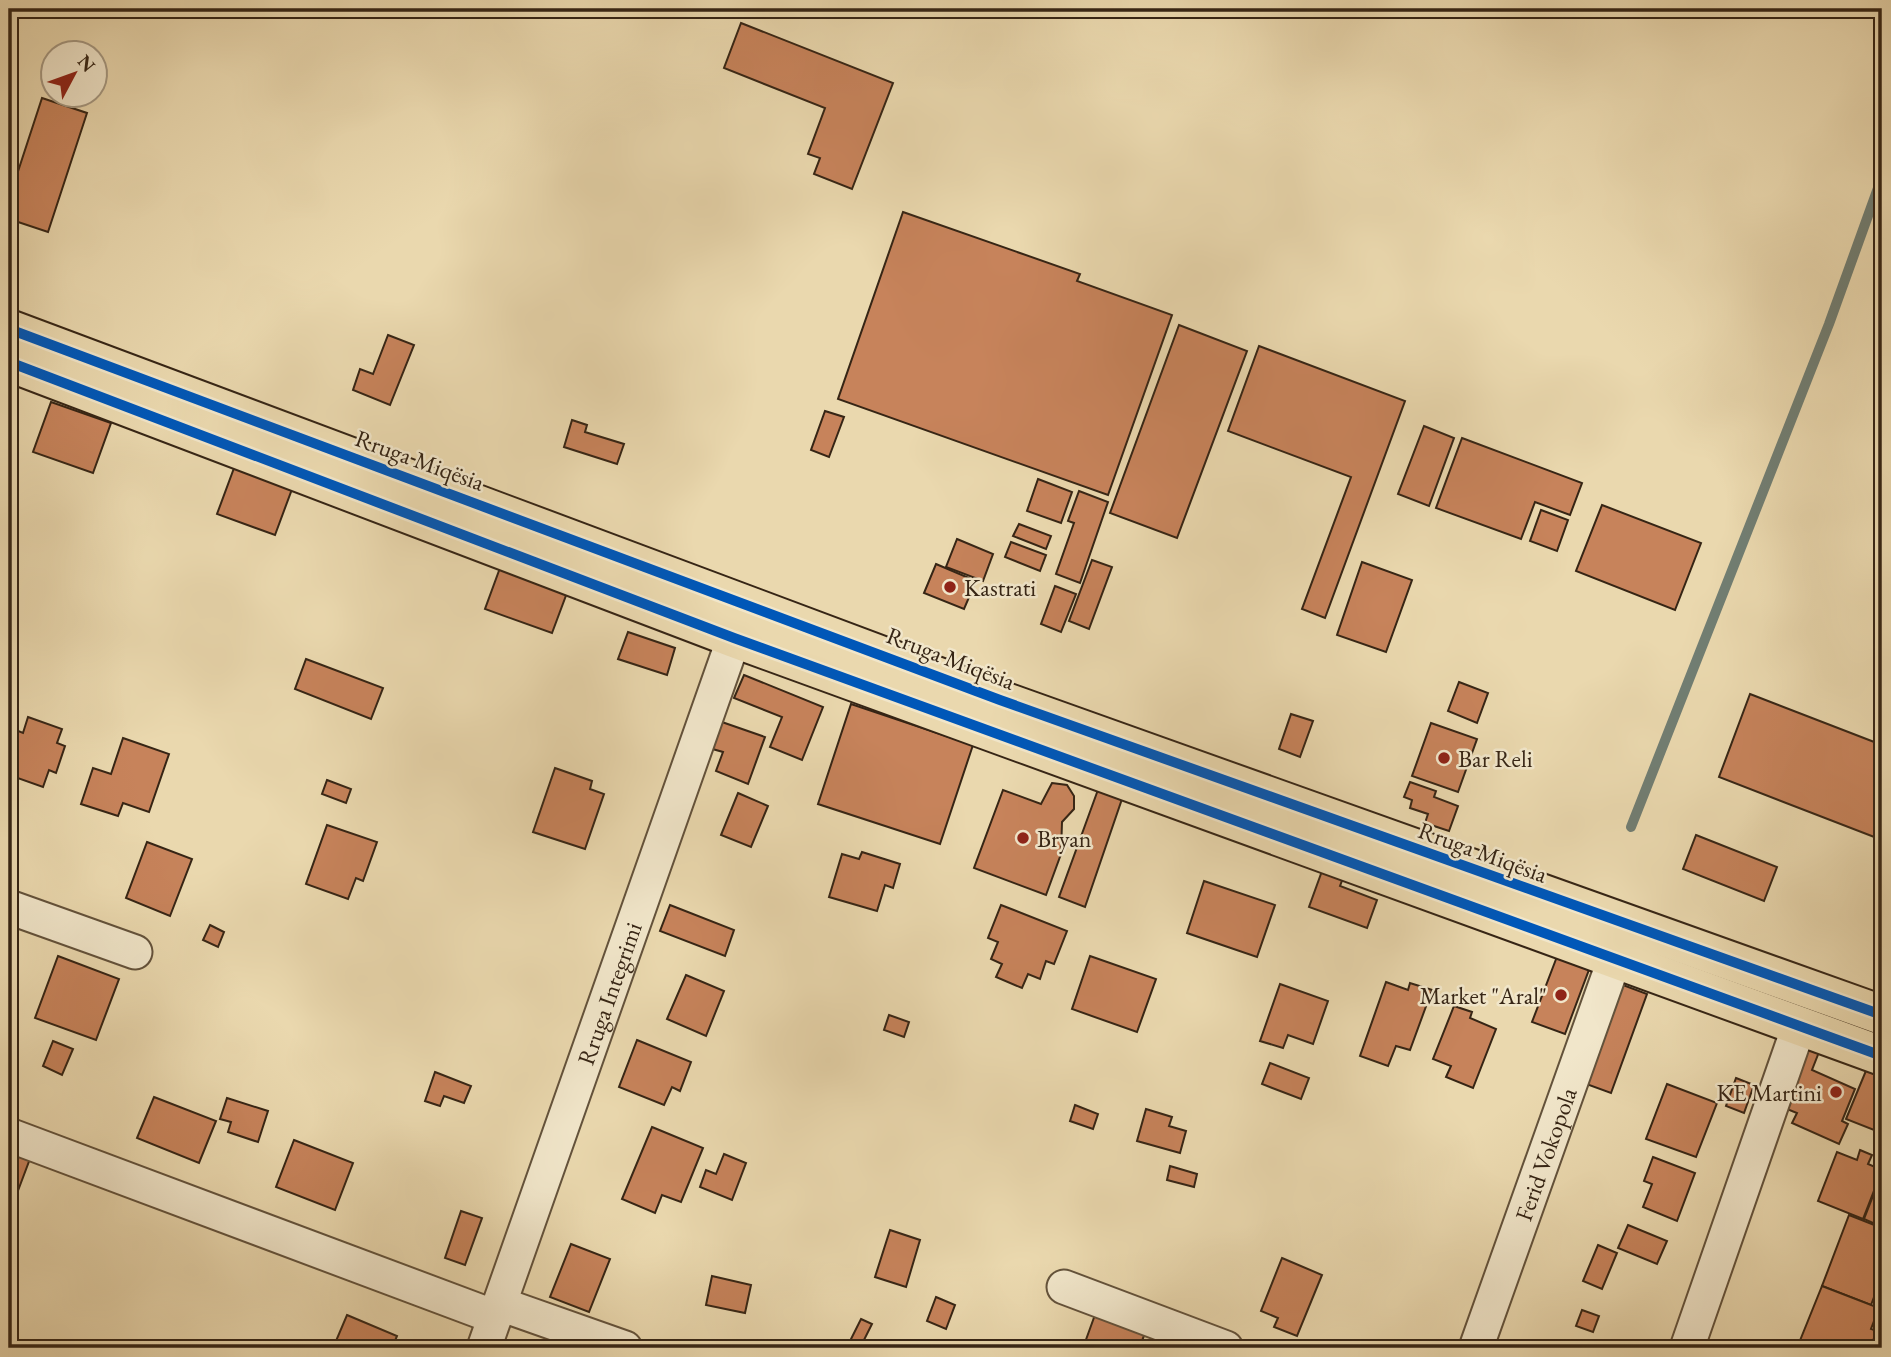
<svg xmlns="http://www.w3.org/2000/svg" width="1891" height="1357" font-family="'EB Garamond',serif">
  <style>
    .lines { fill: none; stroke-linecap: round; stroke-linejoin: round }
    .stream { stroke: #717e73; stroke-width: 10 }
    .building { fill: #c7835b; stroke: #362515; stroke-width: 2 }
    .minor-casing { stroke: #63523b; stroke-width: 37 }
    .major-casing { stroke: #362515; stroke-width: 42 }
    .minor { stroke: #f1e6ca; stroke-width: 33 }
    .major { stroke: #ead8ae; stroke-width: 38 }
    .cycleway-casing { stroke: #f1e6ca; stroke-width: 15 }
    .cycleway { stroke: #0057b8; stroke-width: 10 }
    .poi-dot { fill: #8f2418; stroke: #f1e6ca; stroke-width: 2.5 }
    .labels { text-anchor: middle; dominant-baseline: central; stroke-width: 5; stroke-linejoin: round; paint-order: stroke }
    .street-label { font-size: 24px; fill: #362515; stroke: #f1e6ca }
    .poi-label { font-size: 24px; fill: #362515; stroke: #f1e6ca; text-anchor: start }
  </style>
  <rect width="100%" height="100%" fill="#ead8ae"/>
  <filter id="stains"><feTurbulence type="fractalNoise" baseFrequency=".00286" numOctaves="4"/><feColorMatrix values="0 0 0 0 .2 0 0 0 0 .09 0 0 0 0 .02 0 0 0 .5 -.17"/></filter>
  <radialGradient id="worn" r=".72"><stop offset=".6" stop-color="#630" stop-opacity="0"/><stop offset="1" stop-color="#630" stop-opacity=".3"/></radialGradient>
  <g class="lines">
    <path class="stream" d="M 1631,827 L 1829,324 L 1882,177"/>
  </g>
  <g class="building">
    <path d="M 741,23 L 893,83 L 852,189 L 814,174 L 820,158 L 808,154 L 825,108 L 724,68 Z"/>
    <path d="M 42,98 L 87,113 L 48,232 L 9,219 L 9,199 Z"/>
    <path d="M 903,212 L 1080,274 L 1077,281 L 1172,315 L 1108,495 L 838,399 Z"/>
    <path d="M 1179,325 L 1247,351 L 1177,538 L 1110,513 Z"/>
    <path d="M 388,335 L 414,345 L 390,405 L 353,390 L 360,369 L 373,374 Z"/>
    <path d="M 1259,346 L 1405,401 L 1325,618 L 1302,609 L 1351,477 L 1228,431 Z"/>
    <path d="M 51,402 L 111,423 L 93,473 L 33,452 Z"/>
    <path d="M 825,411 L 844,417 L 829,457 L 811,450 Z"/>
    <path d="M 572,420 L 587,425 L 585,432 L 624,444 L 617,464 L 564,447 Z"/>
    <path d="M 1424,426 L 1454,438 L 1429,506 L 1398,494 Z"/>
    <path d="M 1462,438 L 1582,483 L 1570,515 L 1535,502 L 1521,539 L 1436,508 Z"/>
    <path d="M 237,460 L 295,481 L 275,535 L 217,514 Z"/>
    <path d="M 1038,479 L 1072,492 L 1061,523 L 1027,511 Z"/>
    <path d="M 1079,491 L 1108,502 L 1080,583 L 1056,574 L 1074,523 L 1068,521 Z"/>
    <path d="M 1602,505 L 1701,543 L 1675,610 L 1576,571 Z"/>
    <path d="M 1541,510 L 1568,520 L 1557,551 L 1530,541 Z"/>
    <path d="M 1019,524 L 1051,536 L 1046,549 L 1013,536 Z"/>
    <path d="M 957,539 L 993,554 L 983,581 L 946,567 Z"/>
    <path d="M 1011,542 L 1046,555 L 1040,571 L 1005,557 Z"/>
    <path d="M 504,557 L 571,582 L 552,633 L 485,609 Z"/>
    <path d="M 1092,560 L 1112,567 L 1089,629 L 1069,621 Z"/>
    <path d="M 1362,562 L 1412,580 L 1386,652 L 1337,635 Z"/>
    <path d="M 936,564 L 976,581 L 964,609 L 924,593 Z"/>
    <path d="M 1055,586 L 1076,594 L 1061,632 L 1041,624 Z"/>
    <path d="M 628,632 L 675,648 L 667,675 L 618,659 Z"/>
    <path d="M 306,659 L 383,688 L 371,719 L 295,689 Z"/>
    <path d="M 744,675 L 823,707 L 802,760 L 770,747 L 782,717 L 734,698 Z"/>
    <path d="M 1459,682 L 1488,693 L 1477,723 L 1448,711 Z"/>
    <path d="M 1750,694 L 1882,745 L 1882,840 L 1719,777 Z"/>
    <path d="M 851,704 L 973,745 L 940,844 L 818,804 Z"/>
    <path d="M 1291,714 L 1313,721 L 1300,757 L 1279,749 Z"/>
    <path d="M 28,717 L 62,729 L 57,743 L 65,746 L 56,773 L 49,770 L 43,787 L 9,775 L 14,761 L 9,760 L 9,751 L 16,730 L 23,733 Z"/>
    <path d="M 719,721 L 765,737 L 748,784 L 716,771 L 723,752 L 709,748 Z"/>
    <path d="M 1431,723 L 1477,739 L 1458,792 L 1412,776 Z"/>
    <path d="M 123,738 L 169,754 L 149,812 L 123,803 L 118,816 L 81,804 L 93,768 L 111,774 Z"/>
    <path d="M 555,768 L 592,781 L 590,789 L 604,794 L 585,849 L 533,832 Z"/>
    <path d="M 327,780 L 351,789 L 346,803 L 322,794 Z"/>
    <path d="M 1410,782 L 1436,791 L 1434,797 L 1458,806 L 1449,831 L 1425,823 L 1428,814 L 1410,808 L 1412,800 L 1404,797 Z"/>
    <path d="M 1052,783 L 1067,785 L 1074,796 L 1074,809 L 1062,822 L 1061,854 L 1046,895 L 974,868 L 1003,790 L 1041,804 Z"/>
    <path d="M 1099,787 L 1123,796 L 1085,907 L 1059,897 Z"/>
    <path d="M 738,793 L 768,806 L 751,847 L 721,835 Z"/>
    <path d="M 327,825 L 377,842 L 363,881 L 356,878 L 348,899 L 306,884 Z"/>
    <path d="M 1696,835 L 1777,867 L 1764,901 L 1683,869 Z"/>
    <path d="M 147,842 L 192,859 L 170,916 L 126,898 Z"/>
    <path d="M 862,852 L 900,864 L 893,888 L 885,885 L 877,911 L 829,897 L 842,854 L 859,859 Z"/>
    <path d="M 1322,871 L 1343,878 L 1340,886 L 1377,900 L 1367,928 L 1309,907 Z"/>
    <path d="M 1204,881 L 1275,905 L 1257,957 L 1187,933 Z"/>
    <path d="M 670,905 L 734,930 L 725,956 L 660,931 Z"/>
    <path d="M 1001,905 L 1067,931 L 1054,964 L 1046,961 L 1040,979 L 1028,974 L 1022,988 L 996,977 L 1002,964 L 991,959 L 998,942 L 988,938 Z"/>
    <path d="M 210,925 L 224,932 L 218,947 L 203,940 Z"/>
    <path d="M 1558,954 L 1590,967 L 1565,1034 L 1532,1022 Z"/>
    <path d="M 58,956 L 119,979 L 96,1040 L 35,1018 Z"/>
    <path d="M 1090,956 L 1156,979 L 1137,1032 L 1072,1009 Z"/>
    <path d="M 686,975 L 724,991 L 706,1036 L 667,1019 Z"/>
    <path d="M 1386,982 L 1408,990 L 1410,983 L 1432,990 L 1410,1050 L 1396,1046 L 1388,1066 L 1360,1056 Z"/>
    <path d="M 1615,982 L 1647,994 L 1611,1093 L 1578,1081 Z"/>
    <path d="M 1280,984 L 1328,1001 L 1313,1044 L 1288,1035 L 1283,1048 L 1260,1041 Z"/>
    <path d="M 1454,1006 L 1472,1012 L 1470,1018 L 1496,1029 L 1473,1088 L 1446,1077 L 1451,1066 L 1433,1059 Z"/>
    <path d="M 889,1015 L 909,1022 L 904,1037 L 884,1030 Z"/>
    <path d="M 637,1040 L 691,1062 L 680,1091 L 672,1087 L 664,1105 L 619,1087 Z"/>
    <path d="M 53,1041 L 73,1049 L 62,1075 L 43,1066 Z"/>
    <path d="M 1803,1045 L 1819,1052 L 1812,1070 L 1855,1089 L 1842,1121 L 1848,1124 L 1839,1144 L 1792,1123 L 1797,1113 L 1777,1105 Z"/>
    <path d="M 1870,1061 L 1882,1065 L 1882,1108 L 1874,1130 L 1846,1119 Z"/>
    <path d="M 1270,1063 L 1309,1078 L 1301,1099 L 1262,1084 Z"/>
    <path d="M 435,1072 L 471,1086 L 464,1103 L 444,1096 L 440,1106 L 425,1101 Z"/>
    <path d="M 1736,1078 L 1754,1085 L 1744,1113 L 1726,1106 Z"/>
    <path d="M 1667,1084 L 1717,1103 L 1696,1157 L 1646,1139 Z"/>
    <path d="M 154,1097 L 216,1121 L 199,1163 L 137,1138 Z"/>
    <path d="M 227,1098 L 268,1111 L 258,1142 L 228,1132 L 231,1122 L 220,1119 Z"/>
    <path d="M 1075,1105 L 1098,1114 L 1093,1129 L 1070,1121 Z"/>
    <path d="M 1146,1109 L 1172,1117 L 1169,1126 L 1186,1131 L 1180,1153 L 1137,1141 Z"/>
    <path d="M 652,1127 L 703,1148 L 681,1202 L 662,1195 L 655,1213 L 622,1199 Z"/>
    <path d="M 294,1140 L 353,1163 L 335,1210 L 276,1187 Z"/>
    <path d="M 11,1148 L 31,1156 L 16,1196 L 9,1193 Z"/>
    <path d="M 1860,1150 L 1872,1155 L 1868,1164 L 1882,1170 L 1863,1219 L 1818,1201 L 1837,1152 L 1857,1160 Z"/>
    <path d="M 724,1154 L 746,1163 L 732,1200 L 700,1187 L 706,1170 L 716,1174 Z"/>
    <path d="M 1653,1157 L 1695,1173 L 1677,1221 L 1643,1207 L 1652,1184 L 1644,1181 Z"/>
    <path d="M 1170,1166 L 1197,1174 L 1194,1187 L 1167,1180 Z"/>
    <path d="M 1882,1173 L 1882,1227 L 1864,1219 Z"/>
    <path d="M 461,1211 L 482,1218 L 465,1265 L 445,1258 Z"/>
    <path d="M 1849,1215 L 1882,1228 L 1882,1276 L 1871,1305 L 1822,1286 Z"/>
    <path d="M 1628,1225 L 1667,1241 L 1657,1264 L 1618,1248 Z"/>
    <path d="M 890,1230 L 920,1240 L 906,1287 L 875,1277 Z"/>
    <path d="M 571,1244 L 610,1259 L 589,1312 L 550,1297 Z"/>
    <path d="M 1598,1245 L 1617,1253 L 1602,1289 L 1583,1281 Z"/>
    <path d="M 1282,1258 L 1322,1275 L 1297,1336 L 1274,1327 L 1278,1318 L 1261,1311 Z"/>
    <path d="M 712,1276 L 751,1285 L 745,1313 L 706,1305 Z"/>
    <path d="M 1822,1286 L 1879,1308 L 1871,1329 L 1877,1331 L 1870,1348 L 1797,1348 Z"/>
    <path d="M 936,1297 L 955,1305 L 946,1329 L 927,1321 Z"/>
    <path d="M 1582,1310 L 1599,1316 L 1593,1332 L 1576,1326 Z"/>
    <path d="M 1096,1312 L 1146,1331 L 1139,1348 L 1083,1348 Z"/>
    <path d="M 347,1315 L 397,1336 L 392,1348 L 333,1348 Z"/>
    <path d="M 861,1319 L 872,1324 L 861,1346 L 850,1341 Z"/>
  </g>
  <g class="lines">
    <defs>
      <g id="minor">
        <path d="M 9,907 L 135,952"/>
        <path d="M 9,1135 L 495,1317"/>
        <path d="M 1064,1287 L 1226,1348"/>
        <path d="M 500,1304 L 625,1348"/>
        <path id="s1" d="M 484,1348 L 734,638"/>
        <path id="s2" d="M 1476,1348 L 1615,958"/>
        <path d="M 1687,1348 L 1799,1026"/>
      </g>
      <g id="major">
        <path d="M 9,329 L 1000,700 L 1882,1015"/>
        <path d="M 9,362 L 734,638 L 1882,1056"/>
      </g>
    </defs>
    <use href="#minor" class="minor-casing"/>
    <use href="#major" class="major-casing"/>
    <use href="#minor" class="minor"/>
    <use href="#major" class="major"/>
    <defs>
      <g id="cycleway">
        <path d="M 9,329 L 1000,700 L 1882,1015"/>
        <path d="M 9,362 L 734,638 L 1882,1056"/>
      </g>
    </defs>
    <use href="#cycleway" class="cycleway-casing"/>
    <use href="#cycleway" class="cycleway"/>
  </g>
  <g class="poi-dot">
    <circle cx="950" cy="587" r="7"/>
    <circle cx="1444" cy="758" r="7"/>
    <circle cx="1023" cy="838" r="7"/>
    <circle cx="1561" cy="995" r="7"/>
    <circle cx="1836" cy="1092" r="7"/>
  </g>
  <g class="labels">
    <g class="street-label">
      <text transform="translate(420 460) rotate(20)">Rruga Miqësia</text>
      <text transform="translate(951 658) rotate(21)">Rruga Miqësia</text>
      <text transform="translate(1483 852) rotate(20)">Rruga Miqësia</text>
      <text stroke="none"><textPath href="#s1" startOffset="376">Rruga Integrimi</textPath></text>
      <text stroke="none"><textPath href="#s2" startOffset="206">Ferid Vokopola</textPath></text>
    </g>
    <g class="poi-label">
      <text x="964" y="587">Kastrati</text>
      <text x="1458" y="758">Bar Reli</text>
      <text x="1037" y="838">Bryan</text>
      <text x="1547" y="995" text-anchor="end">Market "Aral"</text>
      <text x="1822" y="1092" text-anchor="end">KE Martini</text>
    </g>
  </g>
  <rect width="1891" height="1357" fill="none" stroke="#ead8ae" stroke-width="35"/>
  <rect x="10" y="10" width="1870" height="1336" fill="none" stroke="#362515" stroke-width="3.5"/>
  <rect x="18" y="18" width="1856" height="1322" fill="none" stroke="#362515" stroke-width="2"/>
  <g transform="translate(74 74) rotate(49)"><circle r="33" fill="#f1e6ca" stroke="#a69982" stroke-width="2"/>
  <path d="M0-5L12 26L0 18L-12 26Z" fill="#8f2418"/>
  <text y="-10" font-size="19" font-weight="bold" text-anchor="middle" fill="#362515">N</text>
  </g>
  <rect width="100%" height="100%" filter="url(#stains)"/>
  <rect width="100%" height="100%" fill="url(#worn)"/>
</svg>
